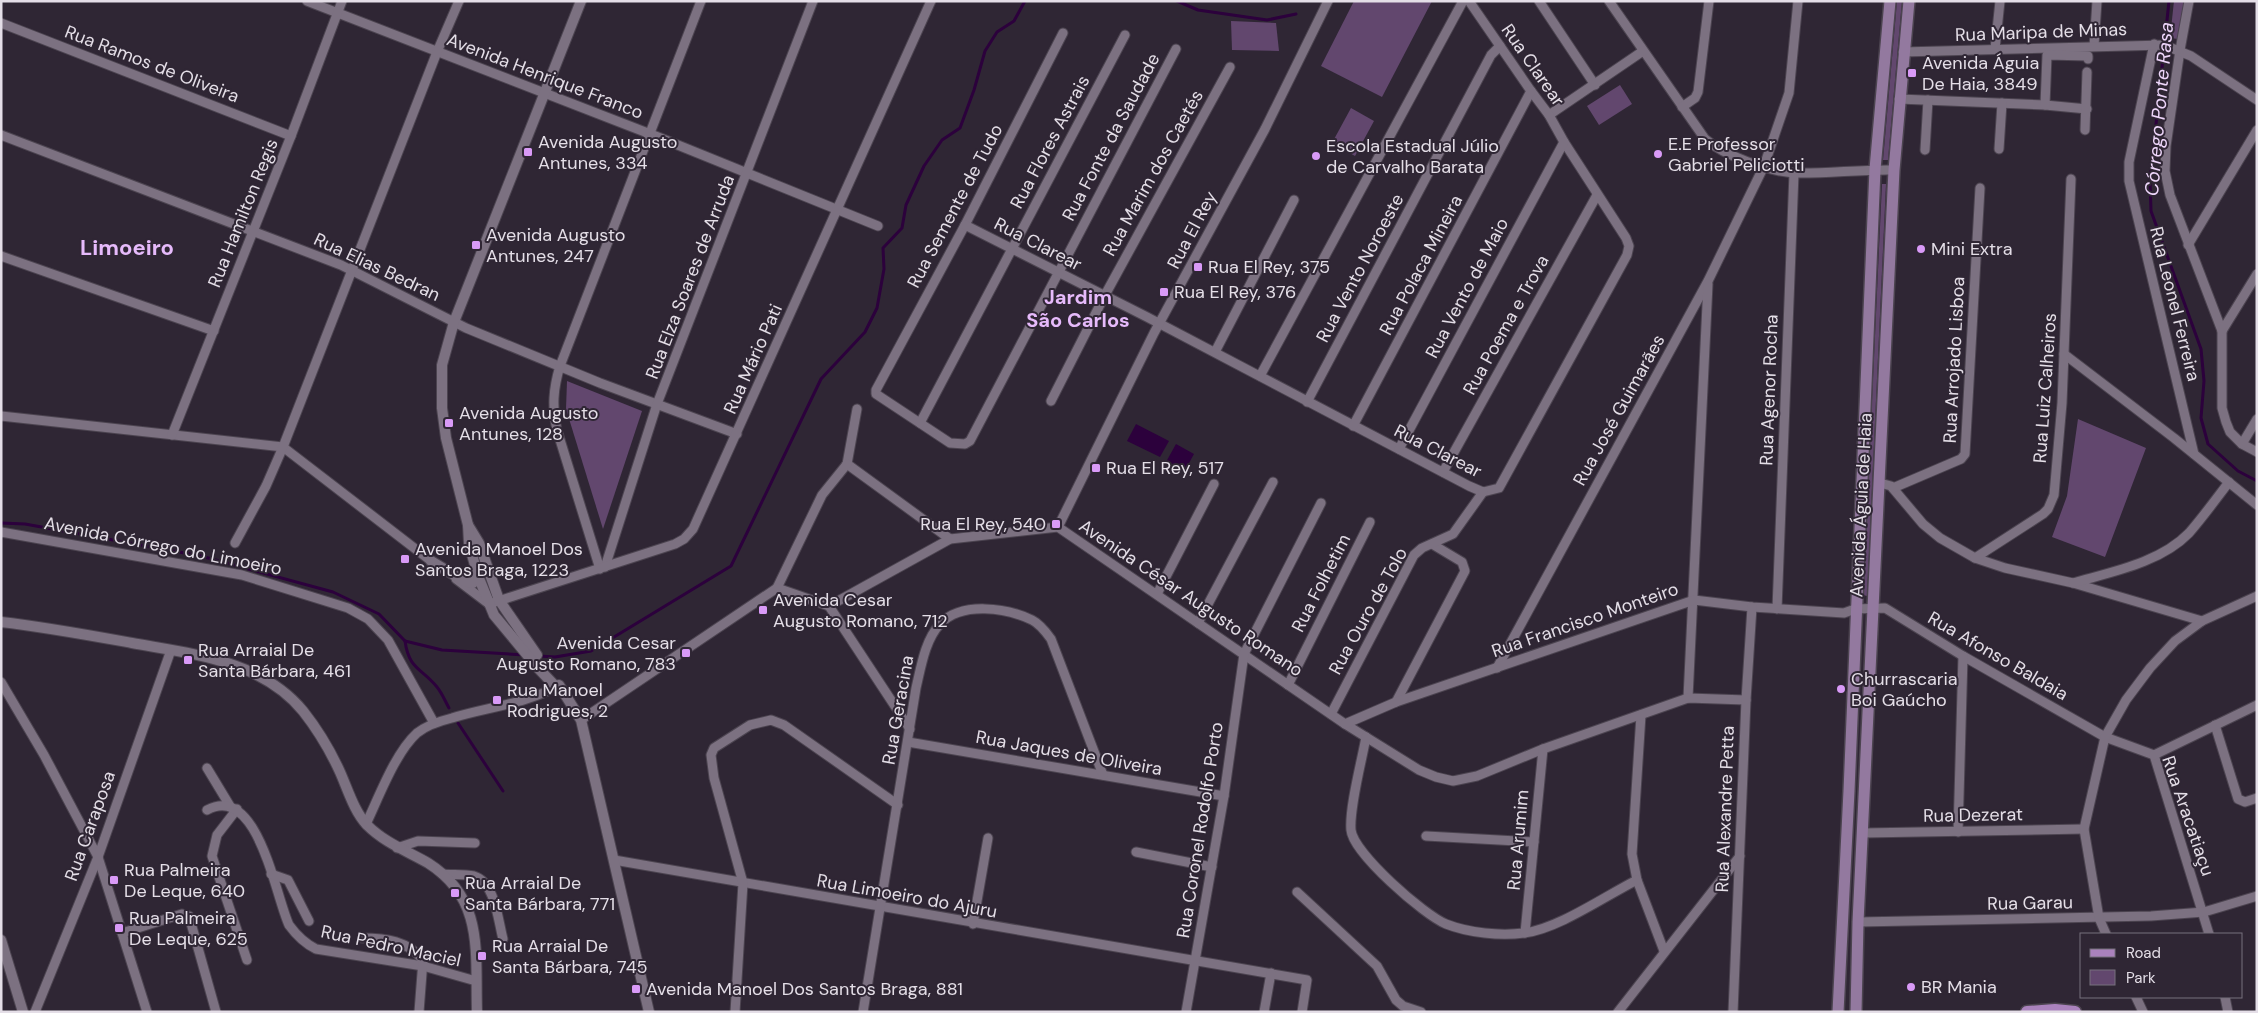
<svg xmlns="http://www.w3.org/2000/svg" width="2258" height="1013" font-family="'DM Sans',sans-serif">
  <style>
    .green { fill: #62476e }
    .water { fill: #2c013c }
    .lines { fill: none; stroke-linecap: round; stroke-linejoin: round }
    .stream { stroke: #2c013c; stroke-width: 3 }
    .minor-casing { stroke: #4c4450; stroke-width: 11 }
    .tertiary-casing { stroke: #4c4450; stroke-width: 12 }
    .secondary-casing { stroke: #4c4450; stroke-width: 14 }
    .primary-casing { stroke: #4c4450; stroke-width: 15 }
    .minor { stroke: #7c7181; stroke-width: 9 }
    .tertiary { stroke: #7c7181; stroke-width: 10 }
    .secondary { stroke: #93799f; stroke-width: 11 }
    .primary { stroke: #aa82bd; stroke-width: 12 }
    .poi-dot { fill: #d99af7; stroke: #2f2634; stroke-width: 2 }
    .labels { text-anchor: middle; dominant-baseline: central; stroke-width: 4; stroke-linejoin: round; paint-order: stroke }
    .street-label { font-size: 18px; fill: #e4dee7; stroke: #2f2634 }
    .poi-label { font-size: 18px; fill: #e4dee7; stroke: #2f2634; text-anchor: start }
    .water-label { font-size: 19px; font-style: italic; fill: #eed6fa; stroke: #2f2634 }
    .quarter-label { font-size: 20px; font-weight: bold; fill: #e6bafb; stroke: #2f2634 }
    .district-label { font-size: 22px; font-weight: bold; fill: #e6bafb; stroke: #2f2634 }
  </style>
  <rect width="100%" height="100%" fill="#2f2634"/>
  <g class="green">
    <path d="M 1354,1 L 1432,1 L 1382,97 L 1321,66 Z"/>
    <path d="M 1897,1 L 1902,1 L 1888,160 L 1883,160 Z"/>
    <path d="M 2174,1 L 2184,1 L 2178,39 L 2170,38 Z"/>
    <path d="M 1231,21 L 1276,23 L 1279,51 L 1232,50 Z"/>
    <path d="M 1620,85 L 1632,104 L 1599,125 L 1587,106 Z"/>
    <path d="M 1351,108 L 1374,121 L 1355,156 L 1332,143 Z"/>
    <path d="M 1882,184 L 1886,184 L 1867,596 L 1863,595 Z"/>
    <path d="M 567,381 L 642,411 L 603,529 L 566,409 Z"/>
    <path d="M 2078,419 L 2146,448 L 2105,557 L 2052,537 L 2067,496 Z"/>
  </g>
  <g class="water">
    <path d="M 1136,424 L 1169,441 L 1160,457 L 1127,441 Z"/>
    <path d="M 1176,444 L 1194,454 L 1184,472 L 1166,462 Z"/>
  </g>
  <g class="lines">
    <g class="stream">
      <path d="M 1177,1 L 1198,10 L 1267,20 L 1296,14"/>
      <path d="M 2169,1 L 2150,181 L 2151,211 L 2201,349 L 2204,381 L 2201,418 L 2208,444 L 2238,471 L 2257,481"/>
      <path d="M 1,523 L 25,524 L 201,556 L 333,592 L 379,614 L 405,641 L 442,650 L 525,655"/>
      <path d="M 405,641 C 409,670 422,668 437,687 C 442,693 445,701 449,708"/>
      <path d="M 539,656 L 555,657 L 591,651 L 731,566 L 821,379 L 865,332 L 877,308 L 884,269 L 883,248 L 902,228 L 906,205 L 924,166 L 942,140 L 960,128 L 974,90 L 985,51 L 997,32 L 1014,21 L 1025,1"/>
      <path d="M 458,723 L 503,791"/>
    </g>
    <defs>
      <g id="minor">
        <path d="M 307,1 L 658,137 L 878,226"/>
        <path d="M 1539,1 L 1595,85"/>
        <path d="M 1609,1 L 1705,139 C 1725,156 1768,171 1794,173 C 1827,174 1861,169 1894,170"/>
        <path d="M 2189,1 L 2180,50 L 2166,146 L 2165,171 L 2170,195 L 2222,331 L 2222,408 L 2226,422 L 2230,432 L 2242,444 L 2257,452"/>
        <path d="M 1,23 L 291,136"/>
        <path d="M 1063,33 L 965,225 L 876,390 L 876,394 L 950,443 L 965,444 L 970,441 L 1176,49"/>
        <path d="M 2154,44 L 2129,162 L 2129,181 L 2194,454"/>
        <path d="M 2094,46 L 2097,1"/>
        <path d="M 1995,49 L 2000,1"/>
        <path d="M 1903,52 L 2164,45 L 2191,56 L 2257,100"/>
        <path d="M 1899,99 L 2045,105 L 2087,109"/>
        <path d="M 2045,105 L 2047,55 L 2088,56 L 2088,59"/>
        <path d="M 1682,107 L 1695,98 L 1698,92 L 1709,1"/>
        <path d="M 1549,115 L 1643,51"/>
        <path d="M 2085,130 L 2087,72"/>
        <path d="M 1,135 L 341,265 L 466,328 L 600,383 L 737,434"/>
        <path d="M 1999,149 L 2002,103"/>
        <path d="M 1925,150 L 1928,100"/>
        <path d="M 965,225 L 1147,317 L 1469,486 L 1483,492 L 1499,488 L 1627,255 L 1629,246 L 1626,238 L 1564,142 L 1549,115 L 1531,91 L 1469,1"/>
        <path d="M 2188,245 L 2257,130"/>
        <path d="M 1,256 L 214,331"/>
        <path d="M 2222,331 L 2257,274"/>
        <path d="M 1215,352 L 1294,200"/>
        <path d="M 2064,354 L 2174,438 L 2257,505"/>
        <path d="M 1260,376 L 1463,1"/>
        <path d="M 1051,401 L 1105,295 L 1230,67"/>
        <path d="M 1307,402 L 1491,55 L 1500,46"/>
        <path d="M 1,416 L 283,447 L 435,564"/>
        <path d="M 920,423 L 1125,35"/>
        <path d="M 1353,426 L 1531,91"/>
        <path d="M 172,435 L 291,136 L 342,1"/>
        <path d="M 2242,444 L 2257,419"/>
        <path d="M 1399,449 L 1564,142"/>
        <path d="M 847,464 L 950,539"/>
        <path d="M 847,464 L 857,409"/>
        <path d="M 1443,472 L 1597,195"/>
        <path d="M 1880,483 L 1891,486 L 1923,524 L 1940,538 L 1975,558 L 2005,568 L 2073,583 L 2202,621"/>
        <path d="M 1893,488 L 1961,459 L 1965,454 L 1980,188"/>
        <path d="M 1058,527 L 1154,333 L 1265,129 L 1328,1"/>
        <path d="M 1,532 L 242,575 L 348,608 L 368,619 L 388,640 L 434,723"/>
        <path d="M 235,543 L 266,486 L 283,447 L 437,52 L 459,1"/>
        <path d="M 1975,558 L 2043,514 L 2048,509 L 2054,495 L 2062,403 L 2071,179"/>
        <path d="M 605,567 L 657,404 L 813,1"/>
        <path d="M 600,569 L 557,430 C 552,407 553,389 560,366 L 701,1"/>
        <path d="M 456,579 L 489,604 L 675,544 L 684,539 L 693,529 L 931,1"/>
        <path d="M 2073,583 C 2111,572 2160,563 2189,533 C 2203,517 2216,499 2229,482"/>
        <path d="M 777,588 L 822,495 L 847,464"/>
        <path d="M 1157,594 L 1214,484"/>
        <path d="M 829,606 L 910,729"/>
        <path d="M 1777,609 L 1794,173"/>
        <path d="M 1198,623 L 1273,482"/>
        <path d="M 1497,668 L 1708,281 L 1764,166 L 1789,93 L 1798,1"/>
        <path d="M 1,682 L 44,755 L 98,857 L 147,1012"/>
        <path d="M 1288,685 L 1370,522"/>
        <path d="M 1688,698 L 1708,284"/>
        <path d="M 1396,702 L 1465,571 L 1462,562 L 1432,544"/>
        <path d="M 1331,714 L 1414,555 L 1422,548 L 1453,534 L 1483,492"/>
        <path d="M 1641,715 L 1632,854 L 1637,880 L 1664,951"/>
        <path d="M 581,720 L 777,588 L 829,606 L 950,539 L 1058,527 L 1345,724 L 1419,770 L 1436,777 L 1453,781 L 1477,776 L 1543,749 L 1688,698 L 1746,700"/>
        <path d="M 1345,724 L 1396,702 L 1694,600 L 1752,607 L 1844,613 L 1855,609 L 1885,608 L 1963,656 L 2105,737 L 2154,755 L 2209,934"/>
        <path d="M 2215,725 L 2238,799 L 2245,802 L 2257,798"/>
        <path d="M 1366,737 C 1362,760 1349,808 1351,830 C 1353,853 1424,915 1446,924 C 1469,933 1500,936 1524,933 C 1558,929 1605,896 1637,880"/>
        <path d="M 908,742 L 1224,796"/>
        <path d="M 2154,755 L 2257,705"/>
        <path d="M 207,768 L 230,806"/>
        <path d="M 237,809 L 217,835 L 212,856 L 247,960"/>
        <path d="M 207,810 C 258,783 275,895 289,925 C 297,936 304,943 316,949 L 423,966 L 476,981"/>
        <path d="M 366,824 C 379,797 395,753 417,733 C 427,725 440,721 452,718 C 487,707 527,704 559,685"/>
        <path d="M 1958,832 L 1963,656"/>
        <path d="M 1863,833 L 2084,829"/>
        <path d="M 1426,836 L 1534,842"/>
        <path d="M 397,848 L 418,841 L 475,843"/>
        <path d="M 1136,852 L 1212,867"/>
        <path d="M 614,860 L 1307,980 L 1302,1012"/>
        <path d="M 271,874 L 288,880 L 309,921"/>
        <path d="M 442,874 C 452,875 464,874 474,876 C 495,882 498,920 503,939"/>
        <path d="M 1297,892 L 1377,966 L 1396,1000 L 1403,1006 L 1421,1012"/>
        <path d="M 1858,922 L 2151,916 L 2204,912 L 2257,896"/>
        <path d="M 973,924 L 988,838"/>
        <path d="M 122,933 L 182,914 L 189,916 L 216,1012"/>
        <path d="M 1525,933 L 1543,749"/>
        <path d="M 2106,934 L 2099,918 L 2084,829 L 2105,737 L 2126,700 L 2150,668 L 2175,641 L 2202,621 L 2257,596"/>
        <path d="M 362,938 C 386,938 408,941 423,960 L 419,1012"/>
        <path d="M 2136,997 L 2143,1012"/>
        <path d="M 2225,997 L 2228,1012"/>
        <path d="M 35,1012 L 98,857 L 171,650"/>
        <path d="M 735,1012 L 743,883 L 714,778 L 711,755 L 714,748 L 750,725 L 771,720 L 784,725 L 898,805"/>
        <path d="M 863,1012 L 916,688 C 921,667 925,640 940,624 C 962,601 1007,608 1032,620 C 1040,624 1046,632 1051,639 L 1103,775"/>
        <path d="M 1186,1012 L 1224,796 L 1244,654 L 1321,503"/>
        <path d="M 1264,1012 L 1271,973"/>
        <path d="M 1618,1012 L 1740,856"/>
        <path d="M 1733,1012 L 1746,700 L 1752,607"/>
      </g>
      <g id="tertiary">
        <path d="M 468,525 L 479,543 L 499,600 L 537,655"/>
        <path d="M 431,561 L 464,581 L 473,583 L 478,576"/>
        <path d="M 1,622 C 45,627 88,635 132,643 C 192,654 261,660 303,711 C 318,730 330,750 340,772 C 348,790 354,811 367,825 C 385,843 407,851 428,863 C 485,899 475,953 477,1012"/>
        <path d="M 559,685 L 581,720 L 649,1012"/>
        <path d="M 559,690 L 538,668 L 494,615 L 478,576 L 469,544 L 468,525 L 446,438 L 442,408 L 442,365 L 454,322 L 581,1"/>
        <path d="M 1,940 L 23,1012"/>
      </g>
      <g id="secondary">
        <path d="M 1838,1012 L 1849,791 L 1875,169 L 1890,1"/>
        <path d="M 1856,1012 L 1858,922 L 1894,170 L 1909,1"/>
      </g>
      <path id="primary" d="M 2027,1012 L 2055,1010 L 2075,1012"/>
    </defs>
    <use href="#minor" class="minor-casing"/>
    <use href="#tertiary" class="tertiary-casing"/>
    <use href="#secondary" class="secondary-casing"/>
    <use href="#primary" class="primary-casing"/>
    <use href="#minor" class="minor"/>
    <use href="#tertiary" class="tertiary"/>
    <use href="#secondary" class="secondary"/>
    <use href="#primary" class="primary"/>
  </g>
  <g class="poi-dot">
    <rect x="1907" y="68" width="10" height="10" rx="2.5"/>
    <rect x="523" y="147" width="10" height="10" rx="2.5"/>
    <circle cx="1658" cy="154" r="5"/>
    <circle cx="1316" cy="156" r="5"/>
    <rect x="471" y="240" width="10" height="10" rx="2.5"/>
    <circle cx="1921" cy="249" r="5"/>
    <rect x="1193" y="262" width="10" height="10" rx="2.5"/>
    <rect x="1159" y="287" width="10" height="10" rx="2.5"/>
    <rect x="444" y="418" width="10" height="10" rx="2.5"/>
    <rect x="1091" y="463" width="10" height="10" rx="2.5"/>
    <rect x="1051" y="519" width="10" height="10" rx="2.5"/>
    <rect x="400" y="554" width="10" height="10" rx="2.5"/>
    <rect x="758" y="605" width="10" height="10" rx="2.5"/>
    <rect x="681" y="648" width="10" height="10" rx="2.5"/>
    <rect x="183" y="655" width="10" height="10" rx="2.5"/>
    <circle cx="1841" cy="689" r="5"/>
    <rect x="492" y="695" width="10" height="10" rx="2.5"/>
    <rect x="109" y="875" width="10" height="10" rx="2.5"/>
    <rect x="450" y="888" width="10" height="10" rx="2.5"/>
    <rect x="114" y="923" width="10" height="10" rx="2.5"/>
    <rect x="477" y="951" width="10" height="10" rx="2.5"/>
    <circle cx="1911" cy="987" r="5"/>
    <rect x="631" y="984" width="10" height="10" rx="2.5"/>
  </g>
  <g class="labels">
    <g class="street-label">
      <text transform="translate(2041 32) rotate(-2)">Rua Maripa de Minas</text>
      <text transform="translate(152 64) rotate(21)">Rua Ramos de Oliveira</text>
      <text transform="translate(1533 65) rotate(55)">Rua Clarear</text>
      <text transform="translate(545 76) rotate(21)">Avenida Henrique Franco</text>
      <text transform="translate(1111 137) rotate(-62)">Rua Fonte da Saudade</text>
      <text transform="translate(1050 142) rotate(-62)">Rua Flores Astrais</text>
      <text transform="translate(1153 173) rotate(-61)">Rua Marim dos Caetés</text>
      <text transform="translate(955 206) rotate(-62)">Rua Semente de Tudo</text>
      <text transform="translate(243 213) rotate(-68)">Rua Hamilton Regis</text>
      <text transform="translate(1192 230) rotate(-62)">Rua El Rey</text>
      <text transform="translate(1038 244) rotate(27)">Rua Clarear</text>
      <text transform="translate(1421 265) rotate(-62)">Rua Polaca Mineira</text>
      <text transform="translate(377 267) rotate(25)">Rua Elias Bedran</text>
      <text transform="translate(1360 268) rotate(-62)">Rua Vento Noroeste</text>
      <text transform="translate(690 277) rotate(-69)">Rua Elza Soares de Arruda</text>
      <text transform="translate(1467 288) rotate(-62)">Rua Vento de Maio</text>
      <text transform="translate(2175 304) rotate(76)">Rua Leonel Ferreira</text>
      <text transform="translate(1506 325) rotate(-61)">Rua Poema e Trova</text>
      <text transform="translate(753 359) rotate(-66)">Rua Mário Pati</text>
      <text transform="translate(1954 360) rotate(-87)">Rua Arrojado Lisboa</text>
      <text transform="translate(2045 388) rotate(-86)">Rua Luiz Calheiros</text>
      <text transform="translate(1769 390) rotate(-88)">Rua Agenor Rocha</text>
      <text transform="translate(1619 410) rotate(-61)">Rua José Guimarães</text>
      <text transform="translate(1438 451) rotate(27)">Rua Clarear</text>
      <text transform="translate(1861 505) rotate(-87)">Avenida Águia de Haia</text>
      <text transform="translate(163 546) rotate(11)">Avenida Córrego do Limoeiro</text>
      <text transform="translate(1321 583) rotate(-63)">Rua Folhetim</text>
      <text transform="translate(1191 598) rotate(34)">Avenida César Augusto Romano</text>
      <text transform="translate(1368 611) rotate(-61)">Rua Ouro de Tolo</text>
      <text transform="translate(1585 620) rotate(-19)">Rua Francisco Monteiro</text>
      <text transform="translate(1998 656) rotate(30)">Rua Afonso Baldaia</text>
      <text transform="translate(898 710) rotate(-80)">Rua Geracina</text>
      <text transform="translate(1069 753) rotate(10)">Rua Jaques de Oliveira</text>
      <text transform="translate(1725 809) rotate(-88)">Rua Alexandre Petta</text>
      <text transform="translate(1973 815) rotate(-1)">Rua Dezerat</text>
      <text transform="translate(2188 816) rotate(71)">Rua Aracatiaçu</text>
      <text transform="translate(90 826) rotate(-70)">Rua Caraposa</text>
      <text transform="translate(1200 830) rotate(-81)">Rua Coronel Rodolfo Porto</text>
      <text transform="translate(1518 840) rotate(-85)">Rua Arumim</text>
      <text transform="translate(907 896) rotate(10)">Rua Limoeiro do Ajuru</text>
      <text transform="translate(2030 903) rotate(-1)">Rua Garau</text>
      <text transform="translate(391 946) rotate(12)">Rua Pedro Maciel</text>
    </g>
    <g class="poi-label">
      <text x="1922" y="63">Avenida Águia<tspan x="1922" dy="21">De Haia, 3849</tspan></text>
      <text x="538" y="142">Avenida Augusto<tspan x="538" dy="21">Antunes, 334</tspan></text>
      <text x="1668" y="144">E.E Professor<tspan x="1668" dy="21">Gabriel Peliciotti</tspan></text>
      <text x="1326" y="146">Escola Estadual Júlio<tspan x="1326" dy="21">de Carvalho Barata</tspan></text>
      <text x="486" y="235">Avenida Augusto<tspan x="486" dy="21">Antunes, 247</tspan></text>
      <text x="1931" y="249">Mini Extra</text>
      <text x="1208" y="267">Rua El Rey, 375</text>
      <text x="1174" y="292">Rua El Rey, 376</text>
      <text x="459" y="413">Avenida Augusto<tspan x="459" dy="21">Antunes, 128</tspan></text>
      <text x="1106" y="468">Rua El Rey, 517</text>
      <text x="1046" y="524" text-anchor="end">Rua El Rey, 540</text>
      <text x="415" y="549">Avenida Manoel Dos<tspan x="415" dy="21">Santos Braga, 1223</tspan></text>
      <text x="773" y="600">Avenida Cesar<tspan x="773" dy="21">Augusto Romano, 712</tspan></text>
      <text x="676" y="643" text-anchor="end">Avenida Cesar<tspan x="676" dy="21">Augusto Romano, 783</tspan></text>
      <text x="198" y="650">Rua Arraial De<tspan x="198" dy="21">Santa Bárbara, 461</tspan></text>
      <text x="1851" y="679">Churrascaria<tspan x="1851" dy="21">Boi Gaúcho</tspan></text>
      <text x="507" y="690">Rua Manoel<tspan x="507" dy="21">Rodrigues, 2</tspan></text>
      <text x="124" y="870">Rua Palmeira<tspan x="124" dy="21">De Leque, 640</tspan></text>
      <text x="465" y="883">Rua Arraial De<tspan x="465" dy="21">Santa Bárbara, 771</tspan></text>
      <text x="129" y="918">Rua Palmeira<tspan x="129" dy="21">De Leque, 625</tspan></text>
      <text x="492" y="946">Rua Arraial De<tspan x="492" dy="21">Santa Bárbara, 745</tspan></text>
      <text x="1921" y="987">BR Mania</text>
      <text x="646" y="989">Avenida Manoel Dos Santos Braga, 881</text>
    </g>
    <g class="water-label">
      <text transform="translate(2159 109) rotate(-85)">Córrego Ponte Rasa</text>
    </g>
    <g class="quarter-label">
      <text x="1078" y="297">Jardim<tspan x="1078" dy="23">São Carlos</tspan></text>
    </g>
    <g class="district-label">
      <text x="127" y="247">Limoeiro</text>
    </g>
  </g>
  <rect width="2258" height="1013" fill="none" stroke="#e4dee7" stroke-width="5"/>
  <rect x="2080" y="933" width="162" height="65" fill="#2f2634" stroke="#77707c"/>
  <rect x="2090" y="949" width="25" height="8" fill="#aa82bd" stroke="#77707c"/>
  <text x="2126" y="958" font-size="15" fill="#e4dee7">Road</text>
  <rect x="2090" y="970" width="25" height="15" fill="#62476e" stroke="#77707c"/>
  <text x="2126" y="983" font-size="15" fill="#e4dee7">Park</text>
</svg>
